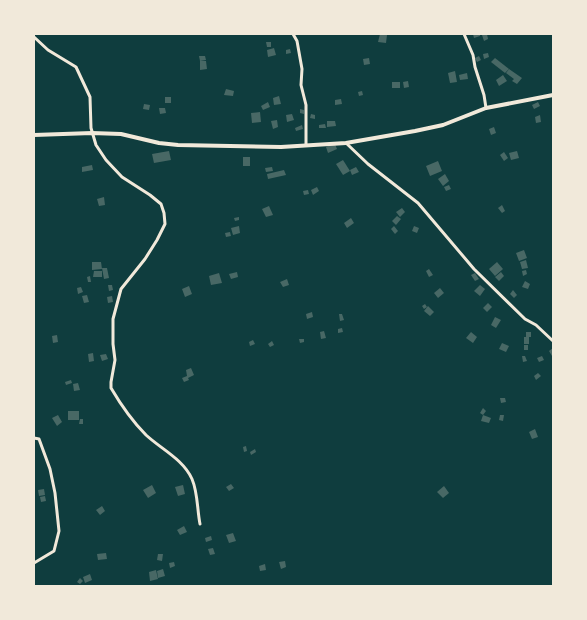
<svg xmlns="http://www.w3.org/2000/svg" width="587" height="620" font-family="Lato,sans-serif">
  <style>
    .building { fill: #486865 }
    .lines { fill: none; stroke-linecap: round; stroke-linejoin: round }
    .minor { stroke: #f1e9da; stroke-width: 3 }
    .tertiary { stroke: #f1e9da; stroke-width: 4 }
  </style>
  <rect width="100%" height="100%" fill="#0f3d3e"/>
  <g class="building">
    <path d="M 380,34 L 387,35 L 386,43 L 378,42 Z"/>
    <path d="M 473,34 L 480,34 L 480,36 L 474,38 Z"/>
    <path d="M 487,34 L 488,39 L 484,41 L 482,35 Z"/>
    <path d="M 266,42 L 271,42 L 271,47 L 267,47 Z"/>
    <path d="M 274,48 L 276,55 L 268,57 L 267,50 Z"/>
    <path d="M 290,49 L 291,53 L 286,54 L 286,50 Z"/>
    <path d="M 488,53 L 489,57 L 484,59 L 483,54 Z"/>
    <path d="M 199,56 L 205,56 L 206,60 L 200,61 Z"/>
    <path d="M 479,56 L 481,60 L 477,62 L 475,58 Z"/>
    <path d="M 369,58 L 370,64 L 364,65 L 363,59 Z"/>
    <path d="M 495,58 L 509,69 L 505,73 L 491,62 Z"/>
    <path d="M 200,61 L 206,61 L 207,69 L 200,70 Z"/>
    <path d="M 509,69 L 522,78 L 517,84 L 512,81 L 514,79 L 506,73 Z"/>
    <path d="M 455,71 L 457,82 L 450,83 L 448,73 Z"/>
    <path d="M 467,73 L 468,79 L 460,80 L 459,75 Z"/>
    <path d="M 503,75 L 507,81 L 499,86 L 496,80 Z"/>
    <path d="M 408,81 L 409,87 L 404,88 L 403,82 Z"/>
    <rect x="392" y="82" width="8" height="6"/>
    <path d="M 226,89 L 234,91 L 233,96 L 224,95 Z"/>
    <path d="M 362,91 L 363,95 L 359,96 L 358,92 Z"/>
    <path d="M 279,96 L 281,104 L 274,105 L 273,98 Z"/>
    <rect x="165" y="97" width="6" height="6"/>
    <path d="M 341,99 L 342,104 L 335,105 L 335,100 Z"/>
    <path d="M 268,102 L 270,107 L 263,110 L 261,106 Z"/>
    <path d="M 538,102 L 540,106 L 534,109 L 532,105 Z"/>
    <path d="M 144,104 L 150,105 L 149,110 L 143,109 Z"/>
    <path d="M 159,108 L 165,108 L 166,113 L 160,114 Z"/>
    <path d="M 300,109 L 304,110 L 304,114 L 300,113 Z"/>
    <path d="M 260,112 L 261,122 L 252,123 L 251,113 Z"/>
    <path d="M 292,114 L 294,120 L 287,122 L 286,115 Z"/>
    <path d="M 311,114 L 315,115 L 315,119 L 310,118 Z"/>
    <path d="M 540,115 L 541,122 L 536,123 L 535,117 Z"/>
    <path d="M 277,120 L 278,127 L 273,129 L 271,121 Z"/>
    <path d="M 327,121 L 335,121 L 336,126 L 327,127 Z"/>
    <path d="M 325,124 L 326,128 L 319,128 L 319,125 Z"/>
    <path d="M 302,125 L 303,129 L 296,131 L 295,128 Z"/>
    <path d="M 494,127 L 496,133 L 491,135 L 489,129 Z"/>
    <path d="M 335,144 L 337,149 L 328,153 L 326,147 Z"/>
    <path d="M 169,151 L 171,160 L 154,163 L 152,154 Z"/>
    <path d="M 517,151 L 519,158 L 511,160 L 509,153 Z"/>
    <path d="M 504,152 L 508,158 L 504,161 L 500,155 Z"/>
    <rect x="243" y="157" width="7" height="9"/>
    <path d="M 343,160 L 350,171 L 343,175 L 336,164 Z"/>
    <path d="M 438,161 L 442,171 L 430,176 L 426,166 Z"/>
    <path d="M 92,165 L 93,170 L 82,172 L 82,167 Z"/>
    <path d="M 272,167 L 273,171 L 266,172 L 265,168 Z"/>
    <path d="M 356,167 L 359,172 L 352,175 L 350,170 Z"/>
    <path d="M 284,170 L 286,175 L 268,179 L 267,174 Z"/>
    <path d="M 445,174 L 449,181 L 443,186 L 438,179 Z"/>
    <path d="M 449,185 L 451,189 L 446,191 L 444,187 Z"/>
    <path d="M 317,187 L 319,191 L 313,195 L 311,190 Z"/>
    <path d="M 308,190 L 309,194 L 304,195 L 303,191 Z"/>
    <path d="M 104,197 L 105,205 L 99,206 L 97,199 Z"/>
    <path d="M 502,205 L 505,211 L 502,213 L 498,208 Z"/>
    <path d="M 269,206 L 273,215 L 266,217 L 262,209 Z"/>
    <path d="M 402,208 L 405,212 L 400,217 L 396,212 Z"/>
    <path d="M 397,216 L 401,219 L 396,225 L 392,221 Z"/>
    <path d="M 239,217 L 239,220 L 235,221 L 234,218 Z"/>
    <path d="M 351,218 L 354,223 L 347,228 L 344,223 Z"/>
    <path d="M 239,226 L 240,233 L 233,235 L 231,228 Z"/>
    <path d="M 394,226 L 398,231 L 395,234 L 391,229 Z"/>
    <path d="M 414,226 L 419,228 L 417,233 L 412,231 Z"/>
    <path d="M 230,232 L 231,236 L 226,237 L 225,233 Z"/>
    <path d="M 524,250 L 527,258 L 519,261 L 516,253 Z"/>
    <path d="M 526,260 L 528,268 L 522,269 L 520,262 Z"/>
    <path d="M 92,262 L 101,262 L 102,269 L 92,270 Z"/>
    <path d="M 497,262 L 503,269 L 495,276 L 489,269 Z"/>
    <path d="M 102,268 L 107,268 L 109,278 L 104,279 Z"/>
    <path d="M 429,269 L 433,275 L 429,277 L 426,271 Z"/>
    <path d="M 526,270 L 527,274 L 523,276 L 522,271 Z"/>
    <path d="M 94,271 L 102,271 L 102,277 L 93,277 Z"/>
    <path d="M 237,272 L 238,277 L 231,279 L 229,274 Z"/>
    <path d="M 501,272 L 504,276 L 499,281 L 495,277 Z"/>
    <path d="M 219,273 L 222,283 L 211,285 L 209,276 Z"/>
    <path d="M 475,273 L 479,279 L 475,281 L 471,275 Z"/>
    <path d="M 90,276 L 91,282 L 88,282 L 87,277 Z"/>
    <path d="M 287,279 L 289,285 L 283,287 L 280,282 Z"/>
    <path d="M 525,281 L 530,284 L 528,289 L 522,287 Z"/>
    <path d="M 108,285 L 112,285 L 113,290 L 109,291 Z"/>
    <path d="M 480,285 L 485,289 L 480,296 L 474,291 Z"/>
    <path d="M 189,286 L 192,294 L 185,297 L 182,289 Z"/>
    <path d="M 81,287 L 83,292 L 78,294 L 77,288 Z"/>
    <path d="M 440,288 L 444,293 L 438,298 L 434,293 Z"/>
    <path d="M 513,290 L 517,295 L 514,298 L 510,294 Z"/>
    <path d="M 87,295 L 89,302 L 84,303 L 82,296 Z"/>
    <path d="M 112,296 L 113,302 L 108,303 L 107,297 Z"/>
    <path d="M 488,303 L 492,307 L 487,312 L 483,308 Z"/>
    <path d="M 425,304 L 427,307 L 424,309 L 422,306 Z"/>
    <path d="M 428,306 L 434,312 L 430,316 L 424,311 Z"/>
    <path d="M 312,312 L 313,317 L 307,319 L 306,314 Z"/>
    <path d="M 339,314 L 342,314 L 344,320 L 340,321 Z"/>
    <path d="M 495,317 L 501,320 L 496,328 L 491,325 Z"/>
    <path d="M 342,328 L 343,332 L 338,333 L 338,329 Z"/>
    <path d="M 324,331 L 326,338 L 321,339 L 320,332 Z"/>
    <path d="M 471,332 L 477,337 L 473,343 L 466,338 Z"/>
    <path d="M 526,332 L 531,332 L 531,337 L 529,337 L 529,344 L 524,344 L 524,337 L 526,337 Z"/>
    <path d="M 57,335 L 58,342 L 53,343 L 52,336 Z"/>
    <path d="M 299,339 L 304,339 L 304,342 L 300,343 Z"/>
    <path d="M 253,340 L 255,344 L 250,346 L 249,342 Z"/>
    <path d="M 272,341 L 274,345 L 270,347 L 268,344 Z"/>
    <path d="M 502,343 L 509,346 L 506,352 L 499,349 Z"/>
    <rect x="524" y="345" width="4" height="5"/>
    <path d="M 553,348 L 553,356 L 552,356 L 549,351 Z"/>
    <path d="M 93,353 L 94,361 L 89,362 L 88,354 Z"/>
    <path d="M 106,354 L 108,359 L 102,361 L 100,355 Z"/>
    <path d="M 522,356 L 525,356 L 527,361 L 523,362 Z"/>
    <path d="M 542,356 L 544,360 L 539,362 L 537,358 Z"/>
    <path d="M 191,368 L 194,375 L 188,378 L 189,380 L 184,382 L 182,378 L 187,376 L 186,370 Z"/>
    <path d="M 538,373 L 541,376 L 536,380 L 534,376 Z"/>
    <path d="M 71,380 L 72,383 L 66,385 L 65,382 Z"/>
    <path d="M 78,383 L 80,390 L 74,391 L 73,384 Z"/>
    <path d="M 500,398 L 505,398 L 506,402 L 501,403 Z"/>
    <path d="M 483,408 L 486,411 L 483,415 L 480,413 Z"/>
    <rect x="68" y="411" width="11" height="9"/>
    <path d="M 58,415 L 62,422 L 57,426 L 52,418 Z"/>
    <path d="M 483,415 L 491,418 L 489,423 L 481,421 Z"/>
    <path d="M 500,415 L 504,415 L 503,421 L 499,420 Z"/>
    <path d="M 80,419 L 83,419 L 83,424 L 79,424 Z"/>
    <path d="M 535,429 L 538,437 L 532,439 L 529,432 Z"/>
    <path d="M 246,446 L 247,451 L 244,452 L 243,447 Z"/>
    <path d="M 255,449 L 256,452 L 251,455 L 250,452 Z"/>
    <path d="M 231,484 L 234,488 L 229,491 L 226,487 Z"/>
    <path d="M 152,485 L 156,493 L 148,498 L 143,490 Z"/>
    <path d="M 183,485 L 185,494 L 178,496 L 175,487 Z"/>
    <path d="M 444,486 L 449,493 L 443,498 L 437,492 Z"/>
    <path d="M 44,489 L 45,495 L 39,496 L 38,490 Z"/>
    <path d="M 45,496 L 46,501 L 41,502 L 40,497 Z"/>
    <path d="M 102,506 L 105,511 L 100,515 L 96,510 Z"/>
    <path d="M 184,526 L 187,532 L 180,535 L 177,530 Z"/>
    <path d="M 233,533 L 236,541 L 229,543 L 226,535 Z"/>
    <path d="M 211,536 L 212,540 L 206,542 L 205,538 Z"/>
    <path d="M 213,548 L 215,554 L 210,555 L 208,549 Z"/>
    <path d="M 106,553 L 107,559 L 98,560 L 97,554 Z"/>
    <path d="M 158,554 L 163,554 L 162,561 L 157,560 Z"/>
    <path d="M 285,561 L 286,567 L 281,569 L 279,562 Z"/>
    <path d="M 174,562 L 175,566 L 170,568 L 169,563 Z"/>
    <path d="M 265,564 L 266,570 L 260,571 L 259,566 Z"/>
    <path d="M 163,569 L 165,576 L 158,578 L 157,571 Z"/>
    <path d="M 156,570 L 158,579 L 150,581 L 149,572 Z"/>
    <path d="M 90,574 L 92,580 L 85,583 L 83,577 Z"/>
    <path d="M 80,578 L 83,581 L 80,584 L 77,582 Z"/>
  </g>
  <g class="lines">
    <g class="minor">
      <path d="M 293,34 L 297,41 L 302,69 L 301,85 L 306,105 L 306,145"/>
      <path d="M 464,34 L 473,55 L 475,67 L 484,95 L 486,108"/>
      <path d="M 34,37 L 48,50 L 76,67 L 90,97 L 91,128 L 96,145 L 106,160 L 122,177 L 150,195 L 161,204 L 164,213 L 165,224 L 157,240 L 145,259 L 121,289 L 113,319 L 113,344 L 115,360 L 111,382 L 111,388 C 121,405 132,421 146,435 C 161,449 183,459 192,479 C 198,493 197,509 200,524"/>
      <path d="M 346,143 L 368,164 L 418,203 L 474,269 L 525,319 L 536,325 L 553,341"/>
      <path d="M 34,438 L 39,439 L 50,469 L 55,493 L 59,531 L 54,551 L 34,563"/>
    </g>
    <path class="tertiary" d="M 34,135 L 92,133 L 121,134 L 159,143 L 178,145 L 281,147 L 346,143 L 415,131 L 443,125 L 486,108 L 553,95"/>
  </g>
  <rect width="587" height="620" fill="none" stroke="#f1e9da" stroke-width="70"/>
</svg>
